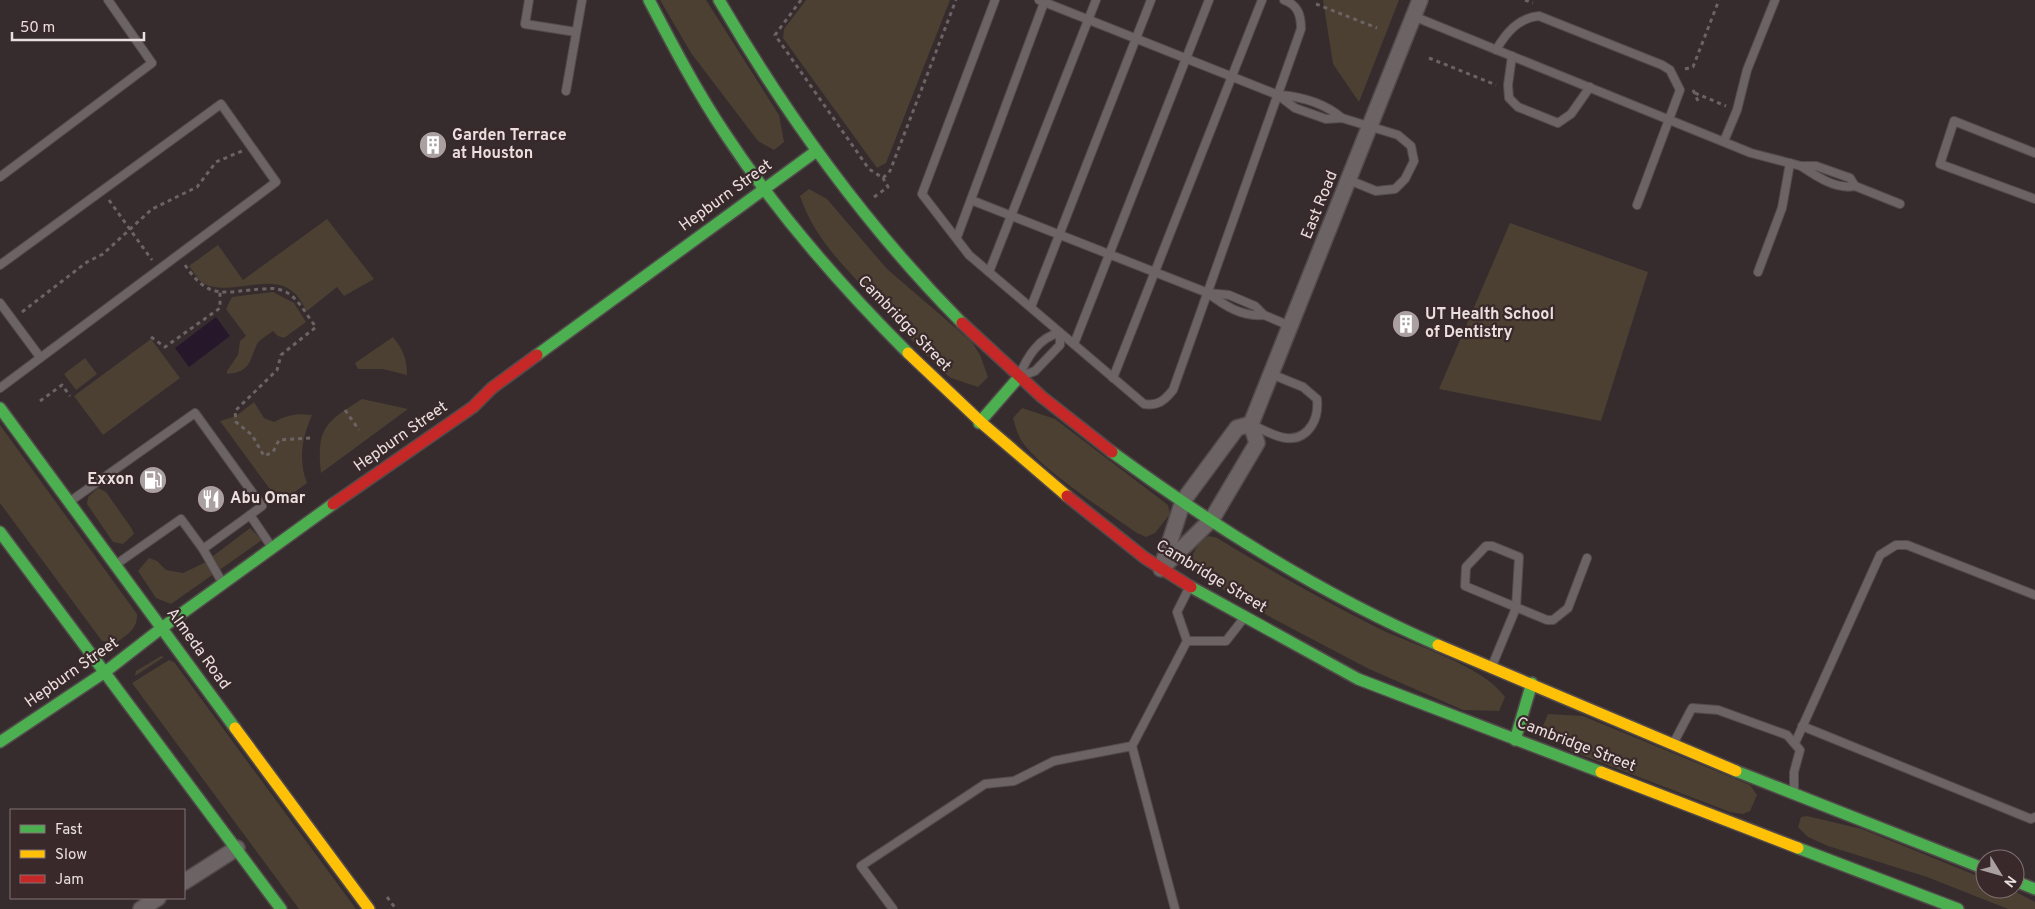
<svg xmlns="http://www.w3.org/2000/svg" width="2035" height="909" font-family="Overpass,sans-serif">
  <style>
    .green { fill: #4b4032 }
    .water { fill: #27172b }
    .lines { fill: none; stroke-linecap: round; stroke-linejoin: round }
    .lane-casing { stroke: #524a4b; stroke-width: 10 }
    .street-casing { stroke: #524a4b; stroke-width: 18 }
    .fast-casing { stroke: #524a4b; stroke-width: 14 }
    .slow-casing { stroke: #524a4b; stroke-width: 14 }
    .jam-casing { stroke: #524a4b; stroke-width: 14 }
    .path { stroke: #6b6364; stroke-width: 3; stroke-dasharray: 4 4; stroke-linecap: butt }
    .lane { stroke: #6c6364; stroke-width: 8 }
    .street { stroke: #6c6364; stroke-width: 15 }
    .fast { stroke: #4caf50; stroke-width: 11 }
    .slow { stroke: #ffc107; stroke-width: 11 }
    .jam { stroke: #c62828; stroke-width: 11 }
    .labels { text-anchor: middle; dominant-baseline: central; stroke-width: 4.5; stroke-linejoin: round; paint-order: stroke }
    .poi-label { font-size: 16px; font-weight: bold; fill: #eadfdf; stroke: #39292a; text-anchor: start }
    .street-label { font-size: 16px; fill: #eadfdf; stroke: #39292a }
  </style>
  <rect width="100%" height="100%" fill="#362c2e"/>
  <g class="green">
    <path d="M 660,0 L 706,0 L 779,115 L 784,142 L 774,150 L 758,141 L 691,53 Z"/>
    <path d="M 806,0 L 950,0 L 886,163 L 877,168 L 783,38 L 784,29 Z"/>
    <path d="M 1323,0 L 1399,0 L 1359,102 L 1333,64 Z"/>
    <path d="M 809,189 L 827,199 L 887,269 L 972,342 L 980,355 L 988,377 L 978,387 L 951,378 L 943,372 C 915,344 889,316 863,287 C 836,258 813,234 800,196 Z"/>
    <path d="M 327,219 L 374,279 L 344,296 L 337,287 L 307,311 C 303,305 299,296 293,292 C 270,271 228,299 201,282 C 197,278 193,271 189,266 L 218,245 L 243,280 Z"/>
    <path d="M 1510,223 L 1648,272 L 1601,421 L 1439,389 Z"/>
    <path d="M 273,292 L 294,303 L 306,322 L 284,338 L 278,336 L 273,331 C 268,335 260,339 257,344 C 249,361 251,372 227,374 L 227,371 L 238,355 L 240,341 L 246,336 L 226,309 L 232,297 Z"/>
    <path d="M 393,337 C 403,350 407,358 407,375 L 383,369 L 358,369 L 355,363 Z"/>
    <path d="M 151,339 L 180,378 L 103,435 L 74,396 Z"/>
    <path d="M 85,358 L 97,374 L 76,390 L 64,374 Z"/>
    <path d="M 362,399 L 408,409 L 321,473 C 316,427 326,422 362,399 Z"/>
    <path d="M 254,402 L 264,418 L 274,422 C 287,415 297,413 312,415 C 302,438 298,459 307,483 L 280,503 L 220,421 L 236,416 Z"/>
    <path d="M 1022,408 L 1055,419 L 1168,505 L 1170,514 L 1155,533 L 1146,537 L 1137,533 C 1107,512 1040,469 1021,440 C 1017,433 1015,425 1013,418 Z"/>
    <path d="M 0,425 L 137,614 C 138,629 127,635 116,643 L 102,641 L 0,503 Z"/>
    <path d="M 98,488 L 106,492 L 132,529 L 134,534 L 123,544 L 113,542 L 87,504 L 88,497 Z"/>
    <path d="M 250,528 L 262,540 L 171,604 L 156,598 L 138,571 L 149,558 L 157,561 L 166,570 L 183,573 L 204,563 Z"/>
    <path d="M 1209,536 L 1217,538 C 1270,570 1324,601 1380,629 C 1415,646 1482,665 1505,697 L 1499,711 L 1463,710 L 1369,669 L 1272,618 L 1198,575 L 1191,567 C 1189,556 1199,541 1209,536 Z"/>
    <path d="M 161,656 L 164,657 L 135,676 L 136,671 Z"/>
    <path d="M 169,660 L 174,662 L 356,909 L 299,909 L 132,683 Z"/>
    <path d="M 1548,714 L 1583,716 L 1750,785 L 1757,795 L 1750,811 L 1743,814 L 1730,812 L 1571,751 L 1542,728 Z"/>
    <path d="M 1807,816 L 1862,829 L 1985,879 L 1985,889 L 2010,889 L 2035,902 L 2035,909 L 2008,909 L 1927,877 L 1828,846 L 1808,837 L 1798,827 L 1801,817 Z"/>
  </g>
  <path class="water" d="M 216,317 L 230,336 L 189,367 L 175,348 Z"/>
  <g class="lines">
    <defs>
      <g id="lane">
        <path d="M 529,0 L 525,24 L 576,32"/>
        <path d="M 995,0 L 922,194 L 969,255 L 1144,404 C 1158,406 1164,401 1173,390 L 1301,29 C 1301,15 1298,5 1284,0"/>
        <path d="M 1039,0 L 1278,95 L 1295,108 L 1326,119 L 1342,118 L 1398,135 L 1411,146 L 1414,161 L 1405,179 L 1395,189 L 1376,191 L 1349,180"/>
        <path d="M 1413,16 L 1751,153 L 1801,166 L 1816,166 L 1850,178 L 1855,186 L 1900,204"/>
        <path d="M 1496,50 C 1506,33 1518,18 1539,16 L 1662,65 L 1670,70 L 1680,90 L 1637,205"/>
        <path d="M 1512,56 L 1508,85 L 1509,98 L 1518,107 L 1558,123 L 1571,114 L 1590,87"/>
        <path d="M 566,91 L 582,0"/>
        <path d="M 1280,95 C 1304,97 1324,103 1342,118"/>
        <path d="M 1724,141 L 1737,110 L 1747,70 L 1775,0"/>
        <path d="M 2035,153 L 1954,121 L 1940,164 L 2035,199"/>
        <path d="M 1801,166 C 1816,176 1836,190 1855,186"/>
        <path d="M 0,177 L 152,63 L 108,0"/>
        <path d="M 971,200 L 1208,293 L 1229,295 L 1255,306 L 1264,315 L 1290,326"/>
        <path d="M 957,237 L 1045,0"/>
        <path d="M 0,265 L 221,104 L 276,182 L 0,388"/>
        <path d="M 989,272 L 1096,0"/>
        <path d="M 1758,272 L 1782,208 L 1790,163"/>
        <path d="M 1208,293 C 1225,306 1242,317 1264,315"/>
        <path d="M 0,303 L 40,357"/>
        <path d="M 1031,307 L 1151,0"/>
        <path d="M 1060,333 L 1060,345 L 1035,371 L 1019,377 C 1026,358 1040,336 1060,333 Z"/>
        <path d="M 1074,344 L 1209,0"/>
        <path d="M 1113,378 L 1262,0"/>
        <path d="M 1253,425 C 1273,435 1297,449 1312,425 C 1317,417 1318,409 1317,399 L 1303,387 L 1271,374"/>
        <path d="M 72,500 L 195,413 L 262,506 L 250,515"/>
        <path d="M 203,549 L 222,582"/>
        <path d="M 118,563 L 181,519 L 203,549 L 250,515 L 271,546"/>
        <path d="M 1187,641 L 1226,641 L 1244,618"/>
        <path d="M 1492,666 L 1516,608 L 1519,557 L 1492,546 L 1486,546 L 1466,567 L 1465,586 L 1547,620 L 1553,620 L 1568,608 L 1587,558"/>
        <path d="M 1802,726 L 2031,819 L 2035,817"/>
        <path d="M 1795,743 L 1880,555 L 1896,545 L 1907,545 L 2035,595"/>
        <path d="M 1673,744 L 1692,708 L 1718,710 L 1787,735 L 1800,750 L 1794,772 L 1794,793"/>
        <path d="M 1132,746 L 1187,641 L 1177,612 L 1189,588"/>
        <path d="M 893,909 L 861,866 L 985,784 L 1014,781 L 1054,761 L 1132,746 L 1175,909"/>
      </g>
      <g id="street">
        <path d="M 1162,566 L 1183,501 L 1237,428 L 1251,424"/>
        <path d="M 1161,569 L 1212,519 L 1257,443 L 1251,424 L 1420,0"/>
        <path d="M 184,882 L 237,848"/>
        <path d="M 141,909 L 158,898"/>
      </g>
      <g id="fast">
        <path d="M 649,0 C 673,46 697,92 726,135 C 778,214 841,286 908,353"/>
        <path d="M 719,0 C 788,118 866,226 962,323"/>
        <path d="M 537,355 L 815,152"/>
        <path d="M 0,408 L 235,728"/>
        <path d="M 979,423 L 1019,377"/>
        <path d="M 1112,452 C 1213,526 1323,595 1438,645"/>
        <path d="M 0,532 L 281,909"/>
        <path d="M 1191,587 L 1358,679 L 1601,772"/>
        <path d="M 1515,740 L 1532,683"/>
        <path d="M 0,742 L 105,672 L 163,627 L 333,504"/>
        <path d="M 1736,771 L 1985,869"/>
        <path d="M 1798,848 L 1958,909"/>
        <path d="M 2015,881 L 2035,889"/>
      </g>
      <g id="slow">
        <path d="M 908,353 L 984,425 L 1067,496"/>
        <path d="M 1438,645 L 1736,771"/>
        <path d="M 235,728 L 369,909"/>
        <path d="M 1601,772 L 1798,848"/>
      </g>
      <g id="jam">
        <path d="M 962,323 L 1042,397 L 1112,452"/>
        <path d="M 1067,496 L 1145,558 L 1191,587"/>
        <path d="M 333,504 L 473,407 L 492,388 L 537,355"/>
      </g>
    </defs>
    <use href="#lane" class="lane-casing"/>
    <use href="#street" class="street-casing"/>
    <use href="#fast" class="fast-casing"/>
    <use href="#slow" class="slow-casing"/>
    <use href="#jam" class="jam-casing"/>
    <g class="path">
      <path d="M 801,0 L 775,35 L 869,169 L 883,178 L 890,171 L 956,0"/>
      <path d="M 1525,0 L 1533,3"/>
      <path d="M 1316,4 L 1377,28"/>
      <path d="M 1429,58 L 1496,85"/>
      <path d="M 1685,69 L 1693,67 L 1719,0"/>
      <path d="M 1693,90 L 1699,103"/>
      <path d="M 1695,93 L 1726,106"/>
      <path d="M 874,197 L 888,187 L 883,178"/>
      <path d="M 109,200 L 152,260"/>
      <path d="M 185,265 C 210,302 224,291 263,289 C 271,288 278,288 286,292 C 299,299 307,316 316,327 L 281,355 L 277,370 L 235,411 L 236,422 L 252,435 L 264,456 L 273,452 L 279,440 L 311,438"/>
      <path d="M 22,312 L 87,262 L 103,254 L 152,209 L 197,187 L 216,162 L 242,151"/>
      <path d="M 151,337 L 165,347 L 220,308 L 220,292"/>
      <path d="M 40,401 L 62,385 L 70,396"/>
      <path d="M 345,410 L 359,430"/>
      <path d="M 387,897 L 396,909"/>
    </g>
    <use href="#lane" class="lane"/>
    <use href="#street" class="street"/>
    <use href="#fast" class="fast"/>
    <use href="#slow" class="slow"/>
    <use href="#jam" class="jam"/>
  </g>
  <defs>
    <symbol id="building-disc" viewBox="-11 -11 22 22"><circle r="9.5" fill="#aba0a1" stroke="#39292a"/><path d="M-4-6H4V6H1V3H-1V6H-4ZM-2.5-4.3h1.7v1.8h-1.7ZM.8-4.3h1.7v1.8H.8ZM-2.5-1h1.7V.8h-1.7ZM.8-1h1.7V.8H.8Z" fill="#fff"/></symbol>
    <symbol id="fuel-disc" viewBox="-11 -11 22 22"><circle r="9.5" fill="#aba0a1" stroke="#39292a"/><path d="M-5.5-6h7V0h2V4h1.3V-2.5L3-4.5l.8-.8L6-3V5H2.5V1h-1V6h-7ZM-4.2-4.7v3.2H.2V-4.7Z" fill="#fff"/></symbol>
    <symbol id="restaurant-disc" viewBox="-11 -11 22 22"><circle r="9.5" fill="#aba0a1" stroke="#39292a"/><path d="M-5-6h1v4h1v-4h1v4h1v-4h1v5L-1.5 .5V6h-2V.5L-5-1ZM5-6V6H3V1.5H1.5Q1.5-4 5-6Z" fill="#fff"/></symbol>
  </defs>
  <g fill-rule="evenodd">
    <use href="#building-disc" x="417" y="129" width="32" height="32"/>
    <use href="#building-disc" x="1390" y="308" width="32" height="32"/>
    <use href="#fuel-disc" x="137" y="464" width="32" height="32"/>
    <use href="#restaurant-disc" x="195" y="483" width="32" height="32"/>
  </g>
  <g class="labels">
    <g class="poi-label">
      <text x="452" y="136">Garden Terrace<tspan x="452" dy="18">at Houston</tspan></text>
      <text x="1425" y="315">UT Health School<tspan x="1425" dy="18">of Dentistry</tspan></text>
      <text x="134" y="480" text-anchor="end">Exxon</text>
      <text x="230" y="499">Abu Omar</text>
    </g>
    <g class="street-label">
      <text transform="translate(726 196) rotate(-36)">Hepburn Street</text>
      <text transform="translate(1320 205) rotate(-68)">East Road</text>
      <text transform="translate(904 324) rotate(46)">Cambridge Street</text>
      <text transform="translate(401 437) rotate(-35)">Hepburn Street</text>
      <text transform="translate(1211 577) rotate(31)">Cambridge Street</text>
      <text transform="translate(198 649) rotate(54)">Almeda Road</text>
      <text transform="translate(72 673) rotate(-35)">Hepburn Street</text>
      <text transform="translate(1576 745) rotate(21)">Cambridge Street</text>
    </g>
  </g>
  <rect x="10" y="809" width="175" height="90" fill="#39292a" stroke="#807272"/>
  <rect x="20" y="825" width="25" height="8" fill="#4caf50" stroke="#807272"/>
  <text x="55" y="834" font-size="15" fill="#eadfdf">Fast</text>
  <rect x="20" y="850" width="25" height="8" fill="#ffc107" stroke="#807272"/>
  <text x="55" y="859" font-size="15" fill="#eadfdf">Slow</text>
  <rect x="20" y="875" width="25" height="8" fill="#c62828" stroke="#807272"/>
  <text x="55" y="884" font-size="15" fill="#eadfdf">Jam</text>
  <g transform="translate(2000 874) rotate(127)"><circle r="24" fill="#39292a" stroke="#807272"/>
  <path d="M0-4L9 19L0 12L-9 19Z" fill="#aba0a1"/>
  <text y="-8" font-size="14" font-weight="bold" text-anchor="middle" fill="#eadfdf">N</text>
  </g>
  <path d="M12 32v8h132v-8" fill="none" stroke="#eadfdf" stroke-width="2.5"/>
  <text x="20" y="32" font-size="15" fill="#eadfdf" stroke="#39292a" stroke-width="4" paint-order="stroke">50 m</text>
</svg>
